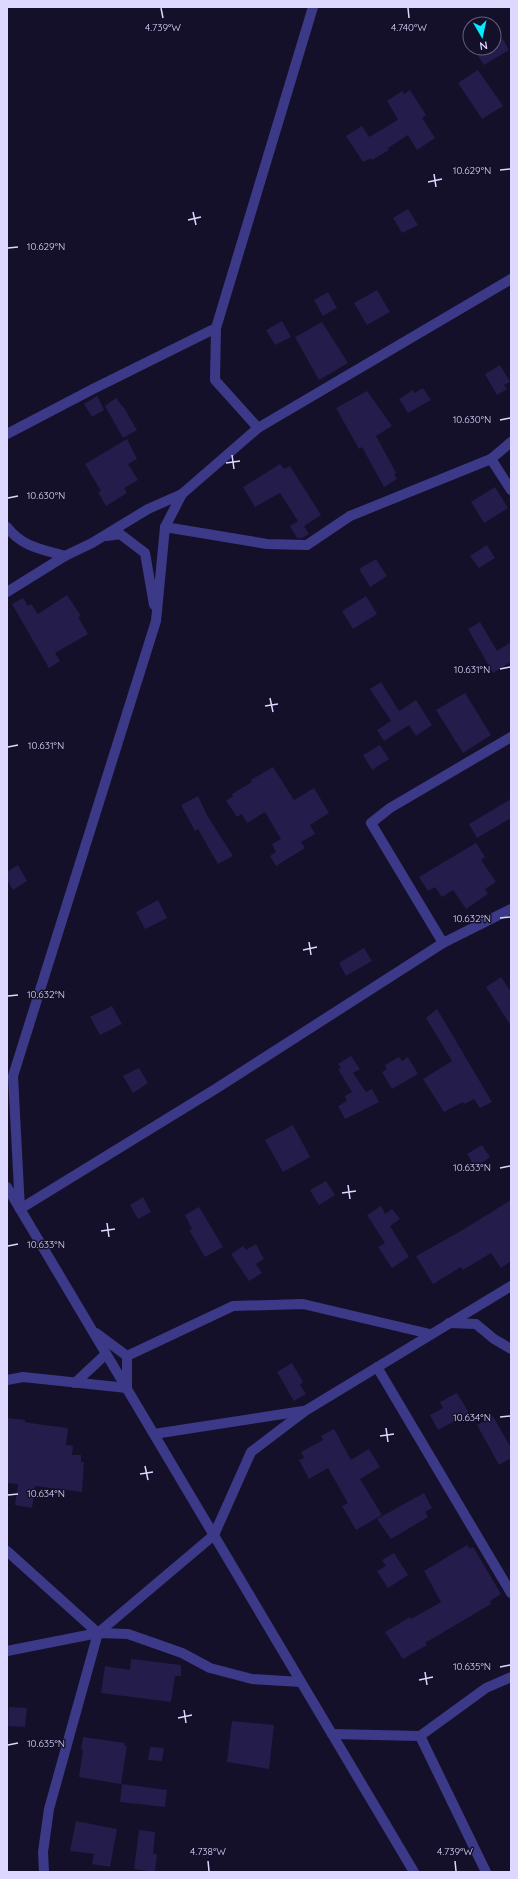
<svg xmlns="http://www.w3.org/2000/svg" width="518" height="1879" font-family="Quicksand,sans-serif">
  <style>
    .building { fill: #241c4a }
    .lines { fill: none; stroke-linecap: round; stroke-linejoin: round }
    .minor { stroke: #3c3a88; stroke-width: 10 }
    .ticks { fill: none; stroke: #dcd8ff; stroke-width: 1.5 }
    .ticks-label { font-size: 10px; text-anchor: middle; fill: #dcd8ff; stroke: #141029; stroke-width: 3; stroke-linejoin: round; paint-order: stroke }
  </style>
  <rect width="100%" height="100%" fill="#141029"/>
  <g class="building">
    <path d="M 503,39 L 509,50 L 484,65 L 473,48 L 494,48 L 494,44 Z"/>
    <path d="M 478,70 L 503,106 L 482,119 L 458,83 Z"/>
    <path d="M 410,90 L 426,115 L 422,118 L 435,138 L 417,150 L 408,135 L 388,148 L 389,150 L 372,160 L 371,158 L 363,162 L 346,136 L 362,126 L 369,137 L 396,121 L 398,119 L 387,101 L 402,91 L 404,94 Z"/>
    <path d="M 408,209 L 418,225 L 402,233 L 393,218 Z"/>
    <path d="M 377,290 L 390,312 L 367,325 L 354,303 Z"/>
    <path d="M 328,292 L 337,308 L 323,316 L 314,300 Z"/>
    <path d="M 282,321 L 291,337 L 275,345 L 266,330 Z"/>
    <path d="M 322,322 L 348,363 L 319,380 L 295,337 Z"/>
    <path d="M 500,365 L 510,382 L 504,385 L 507,389 L 497,395 L 485,374 Z"/>
    <path d="M 423,388 L 431,400 L 408,413 L 399,399 L 413,390 L 414,393 Z"/>
    <path d="M 367,391 L 392,426 L 376,436 L 396,473 L 394,474 L 397,479 L 384,487 L 362,447 L 359,449 L 336,408 Z"/>
    <path d="M 97,396 L 104,410 L 92,417 L 84,404 Z"/>
    <path d="M 116,398 L 124,408 L 137,430 L 123,438 L 105,406 Z"/>
    <path d="M 127,439 L 137,459 L 128,464 L 138,480 L 124,488 L 127,493 L 106,506 L 98,492 L 101,491 L 85,464 Z"/>
    <path d="M 280,464 L 284,469 L 290,466 L 321,515 L 304,526 L 309,534 L 302,538 L 297,538 L 290,526 L 298,521 L 280,493 L 255,507 L 243,487 Z"/>
    <path d="M 495,487 L 508,508 L 484,523 L 471,502 Z"/>
    <path d="M 487,545 L 495,558 L 479,568 L 470,556 Z"/>
    <path d="M 376,559 L 387,576 L 370,587 L 359,569 Z"/>
    <path d="M 67,595 L 81,616 L 78,617 L 88,634 L 55,653 L 60,661 L 49,668 L 12,604 L 23,598 L 28,606 L 31,604 L 38,614 Z"/>
    <path d="M 366,596 L 377,614 L 353,629 L 342,611 Z"/>
    <path d="M 480,622 L 497,651 L 511,642 L 511,662 L 493,673 L 468,629 Z"/>
    <path d="M 381,682 L 399,711 L 416,700 L 432,725 L 416,736 L 409,725 L 384,741 L 377,730 L 391,721 L 370,689 Z"/>
    <path d="M 465,693 L 491,735 L 463,753 L 436,710 Z"/>
    <path d="M 380,745 L 389,759 L 372,770 L 363,755 Z"/>
    <path d="M 273,767 L 294,800 L 314,788 L 329,813 L 310,825 L 315,834 L 301,842 L 305,848 L 276,866 L 270,856 L 276,852 L 272,844 L 281,839 L 265,812 L 247,823 L 242,814 L 237,817 L 226,801 L 233,796 L 232,794 L 252,782 L 251,780 Z"/>
    <path d="M 198,796 L 208,817 L 233,856 L 218,864 L 198,829 L 195,831 L 181,805 Z"/>
    <path d="M 511,799 L 511,818 L 477,838 L 469,824 Z"/>
    <path d="M 476,843 L 485,857 L 481,860 L 496,882 L 485,889 L 488,894 L 466,909 L 453,890 L 442,897 L 435,887 L 428,891 L 419,877 Z"/>
    <path d="M 18,865 L 27,881 L 13,890 L 7,880 L 7,872 Z"/>
    <path d="M 158,900 L 167,918 L 145,929 L 136,912 Z"/>
    <path d="M 364,948 L 372,961 L 346,976 L 339,963 Z"/>
    <path d="M 501,977 L 511,992 L 511,1026 L 486,987 Z"/>
    <path d="M 112,1006 L 122,1024 L 100,1035 L 90,1017 Z"/>
    <path d="M 437,1009 L 492,1102 L 480,1108 L 474,1099 L 464,1104 L 463,1102 L 444,1112 L 423,1079 L 452,1061 L 426,1018 Z"/>
    <path d="M 351,1056 L 360,1069 L 353,1073 L 366,1092 L 372,1089 L 379,1102 L 345,1119 L 338,1106 L 347,1101 L 345,1096 L 352,1092 L 338,1069 L 341,1068 L 338,1064 Z"/>
    <path d="M 399,1057 L 402,1061 L 408,1057 L 418,1074 L 392,1089 L 382,1072 L 387,1069 L 385,1065 Z"/>
    <path d="M 139,1068 L 148,1083 L 133,1093 L 123,1076 Z"/>
    <path d="M 293,1125 L 310,1157 L 283,1172 L 265,1140 Z"/>
    <path d="M 482,1145 L 490,1157 L 475,1167 L 467,1154 Z"/>
    <path d="M 326,1181 L 335,1195 L 319,1205 L 310,1190 Z"/>
    <path d="M 143,1197 L 151,1212 L 138,1219 L 130,1205 Z"/>
    <path d="M 511,1200 L 511,1261 L 501,1268 L 491,1253 L 463,1270 L 461,1267 L 433,1284 L 416,1256 L 461,1231 Z"/>
    <path d="M 381,1206 L 385,1214 L 392,1209 L 400,1219 L 390,1226 L 409,1257 L 392,1268 L 378,1247 L 385,1243 L 367,1215 Z"/>
    <path d="M 199,1207 L 223,1247 L 205,1257 L 189,1230 L 192,1229 L 185,1215 Z"/>
    <path d="M 256,1244 L 264,1259 L 256,1264 L 262,1273 L 249,1281 L 231,1254 L 243,1246 L 246,1250 Z"/>
    <path d="M 292,1363 L 303,1382 L 300,1385 L 306,1394 L 294,1401 L 277,1372 Z"/>
    <path d="M 457,1393 L 469,1413 L 438,1430 L 430,1415 L 443,1408 L 440,1402 Z"/>
    <path d="M 493,1416 L 511,1448 L 511,1458 L 499,1465 L 477,1425 Z"/>
    <path d="M 7,1418 L 25,1420 L 25,1422 L 43,1425 L 68,1428 L 66,1445 L 73,1446 L 72,1455 L 81,1455 L 81,1462 L 84,1462 L 82,1492 L 35,1486 L 32,1508 L 15,1505 L 18,1484 L 7,1483 Z"/>
    <path d="M 334,1429 L 351,1460 L 369,1449 L 380,1467 L 360,1479 L 382,1515 L 356,1530 L 342,1506 L 348,1503 L 328,1468 L 309,1479 L 299,1460 L 304,1458 L 301,1452 L 323,1440 L 321,1436 Z"/>
    <path d="M 424,1493 L 432,1508 L 425,1512 L 428,1517 L 391,1539 L 377,1519 Z"/>
    <path d="M 467,1545 L 470,1549 L 473,1547 L 501,1594 L 490,1601 L 491,1604 L 425,1643 L 427,1645 L 403,1659 L 385,1632 L 410,1617 L 411,1619 L 441,1602 L 424,1571 Z"/>
    <path d="M 394,1553 L 408,1575 L 388,1588 L 377,1571 L 386,1566 L 382,1560 Z"/>
    <path d="M 131,1659 L 181,1665 L 181,1676 L 175,1676 L 171,1702 L 101,1693 L 105,1666 L 130,1670 Z"/>
    <path d="M 9,1707 L 27,1708 L 25,1727 L 8,1726 Z"/>
    <path d="M 232,1721 L 274,1725 L 269,1769 L 227,1762 Z"/>
    <path d="M 83,1737 L 125,1743 L 124,1746 L 127,1746 L 121,1784 L 79,1777 L 83,1750 L 81,1750 Z"/>
    <path d="M 150,1747 L 164,1748 L 162,1761 L 148,1760 Z"/>
    <path d="M 122,1784 L 167,1790 L 165,1807 L 120,1802 Z"/>
    <path d="M 76,1821 L 117,1829 L 110,1867 L 92,1864 L 94,1854 L 70,1851 Z"/>
    <path d="M 139,1830 L 155,1832 L 153,1854 L 157,1854 L 155,1872 L 134,1869 Z"/>
  </g>
  <g class="lines">
    <g class="minor">
      <path d="M 216,328 L 215,380 L 258,428 L 511,279"/>
      <path d="M 7,434 L 93,389 L 216,328 L 313,7"/>
      <path d="M 491,459 L 511,442"/>
      <path d="M 7,527 C 22,547 42,549 65,556"/>
      <path d="M 165,527 L 267,544 L 307,545 L 350,516 L 491,459 L 511,490"/>
      <path d="M 107,536 L 120,534 L 145,553 L 154,605"/>
      <path d="M 7,592 L 65,556 L 92,543 L 148,509 L 182,494"/>
      <path d="M 443,943 L 371,823 L 390,808 L 511,737"/>
      <path d="M 7,1187 L 414,1872"/>
      <path d="M 20,1209 L 13,1076 L 156,621 L 165,527 L 182,494 L 258,428"/>
      <path d="M 20,1209 L 217,1088 L 443,943 L 511,909"/>
      <path d="M 449,1323 L 476,1324 L 494,1339 L 511,1349"/>
      <path d="M 96,1333 L 127,1356"/>
      <path d="M 377,1367 L 511,1593"/>
      <path d="M 7,1380 L 23,1377 L 127,1388 L 127,1356 L 233,1306 L 303,1304 L 430,1334"/>
      <path d="M 75,1383 L 106,1354"/>
      <path d="M 154,1434 L 303,1411"/>
      <path d="M 7,1551 L 98,1633"/>
      <path d="M 7,1651 L 98,1633 L 128,1634 L 182,1653 L 210,1668 L 252,1679 L 301,1682"/>
      <path d="M 332,1734 L 420,1736"/>
      <path d="M 44,1872 L 43,1852 L 49,1809 L 98,1633 L 214,1535 L 251,1452 L 305,1411 L 511,1286"/>
      <path d="M 486,1872 L 420,1736 L 486,1688 L 511,1677"/>
    </g>
  </g>
  <path class="ticks" d="M 161,8 L 163,18M 408,8 L 409,18M 500,170 L 510,169M 434,174 L 436,187M 428,182 L 442,179M 193,212 L 196,225M 188,220 L 201,217M 8,248 L 18,247M 500,420 L 510,418M 232,455 L 234,469M 226,463 L 240,461M 8,498 L 18,496M 500,669 L 510,667M 270,698 L 273,712M 265,706 L 278,704M 8,747 L 18,745M 500,918 L 510,917M 309,942 L 311,955M 303,950 L 317,947M 8,996 L 18,995M 500,1168 L 510,1166M 348,1185 L 350,1199M 342,1193 L 356,1191M 107,1223 L 109,1237M 101,1231 L 115,1229M 8,1246 L 18,1244M 500,1417 L 510,1416M 386,1428 L 388,1442M 380,1436 L 394,1434M 145,1466 L 148,1480M 140,1474 L 153,1472M 8,1495 L 18,1494M 500,1667 L 510,1665M 425,1672 L 427,1685M 419,1680 L 433,1677M 184,1710 L 186,1723M 178,1718 L 192,1715M 8,1745 L 18,1743M 208,1861 L 209,1871M 455,1861 L 456,1871"/>
  <g class="ticks-label">
    <text x="163" y="31">4.739°W</text>
    <text x="409" y="31">4.740°W</text>
    <text x="472" y="174">10.629°N</text>
    <text x="46" y="250">10.629°N</text>
    <text x="472" y="423">10.630°N</text>
    <text x="46" y="499">10.630°N</text>
    <text x="472" y="673">10.631°N</text>
    <text x="46" y="749">10.631°N</text>
    <text x="472" y="922">10.632°N</text>
    <text x="46" y="998">10.632°N</text>
    <text x="472" y="1171">10.633°N</text>
    <text x="46" y="1248">10.633°N</text>
    <text x="472" y="1421">10.634°N</text>
    <text x="46" y="1497">10.634°N</text>
    <text x="472" y="1670">10.635°N</text>
    <text x="46" y="1747">10.635°N</text>
    <text x="208" y="1855">4.738°W</text>
    <text x="455" y="1855">4.739°W</text>
  </g>
  <rect width="518" height="1879" fill="none" stroke="#dcd8ff" stroke-width="16"/>
  <g transform="translate(482 36) rotate(171)"><circle r="19" fill="#141029" stroke="#64607f"/>
  <path d="M0-3L7 15L0 10L-7 15Z" fill="#04eaff"/>
  <text y="-6" font-size="11" font-weight="bold" text-anchor="middle" fill="#dcd8ff">N</text>
  </g>
</svg>
